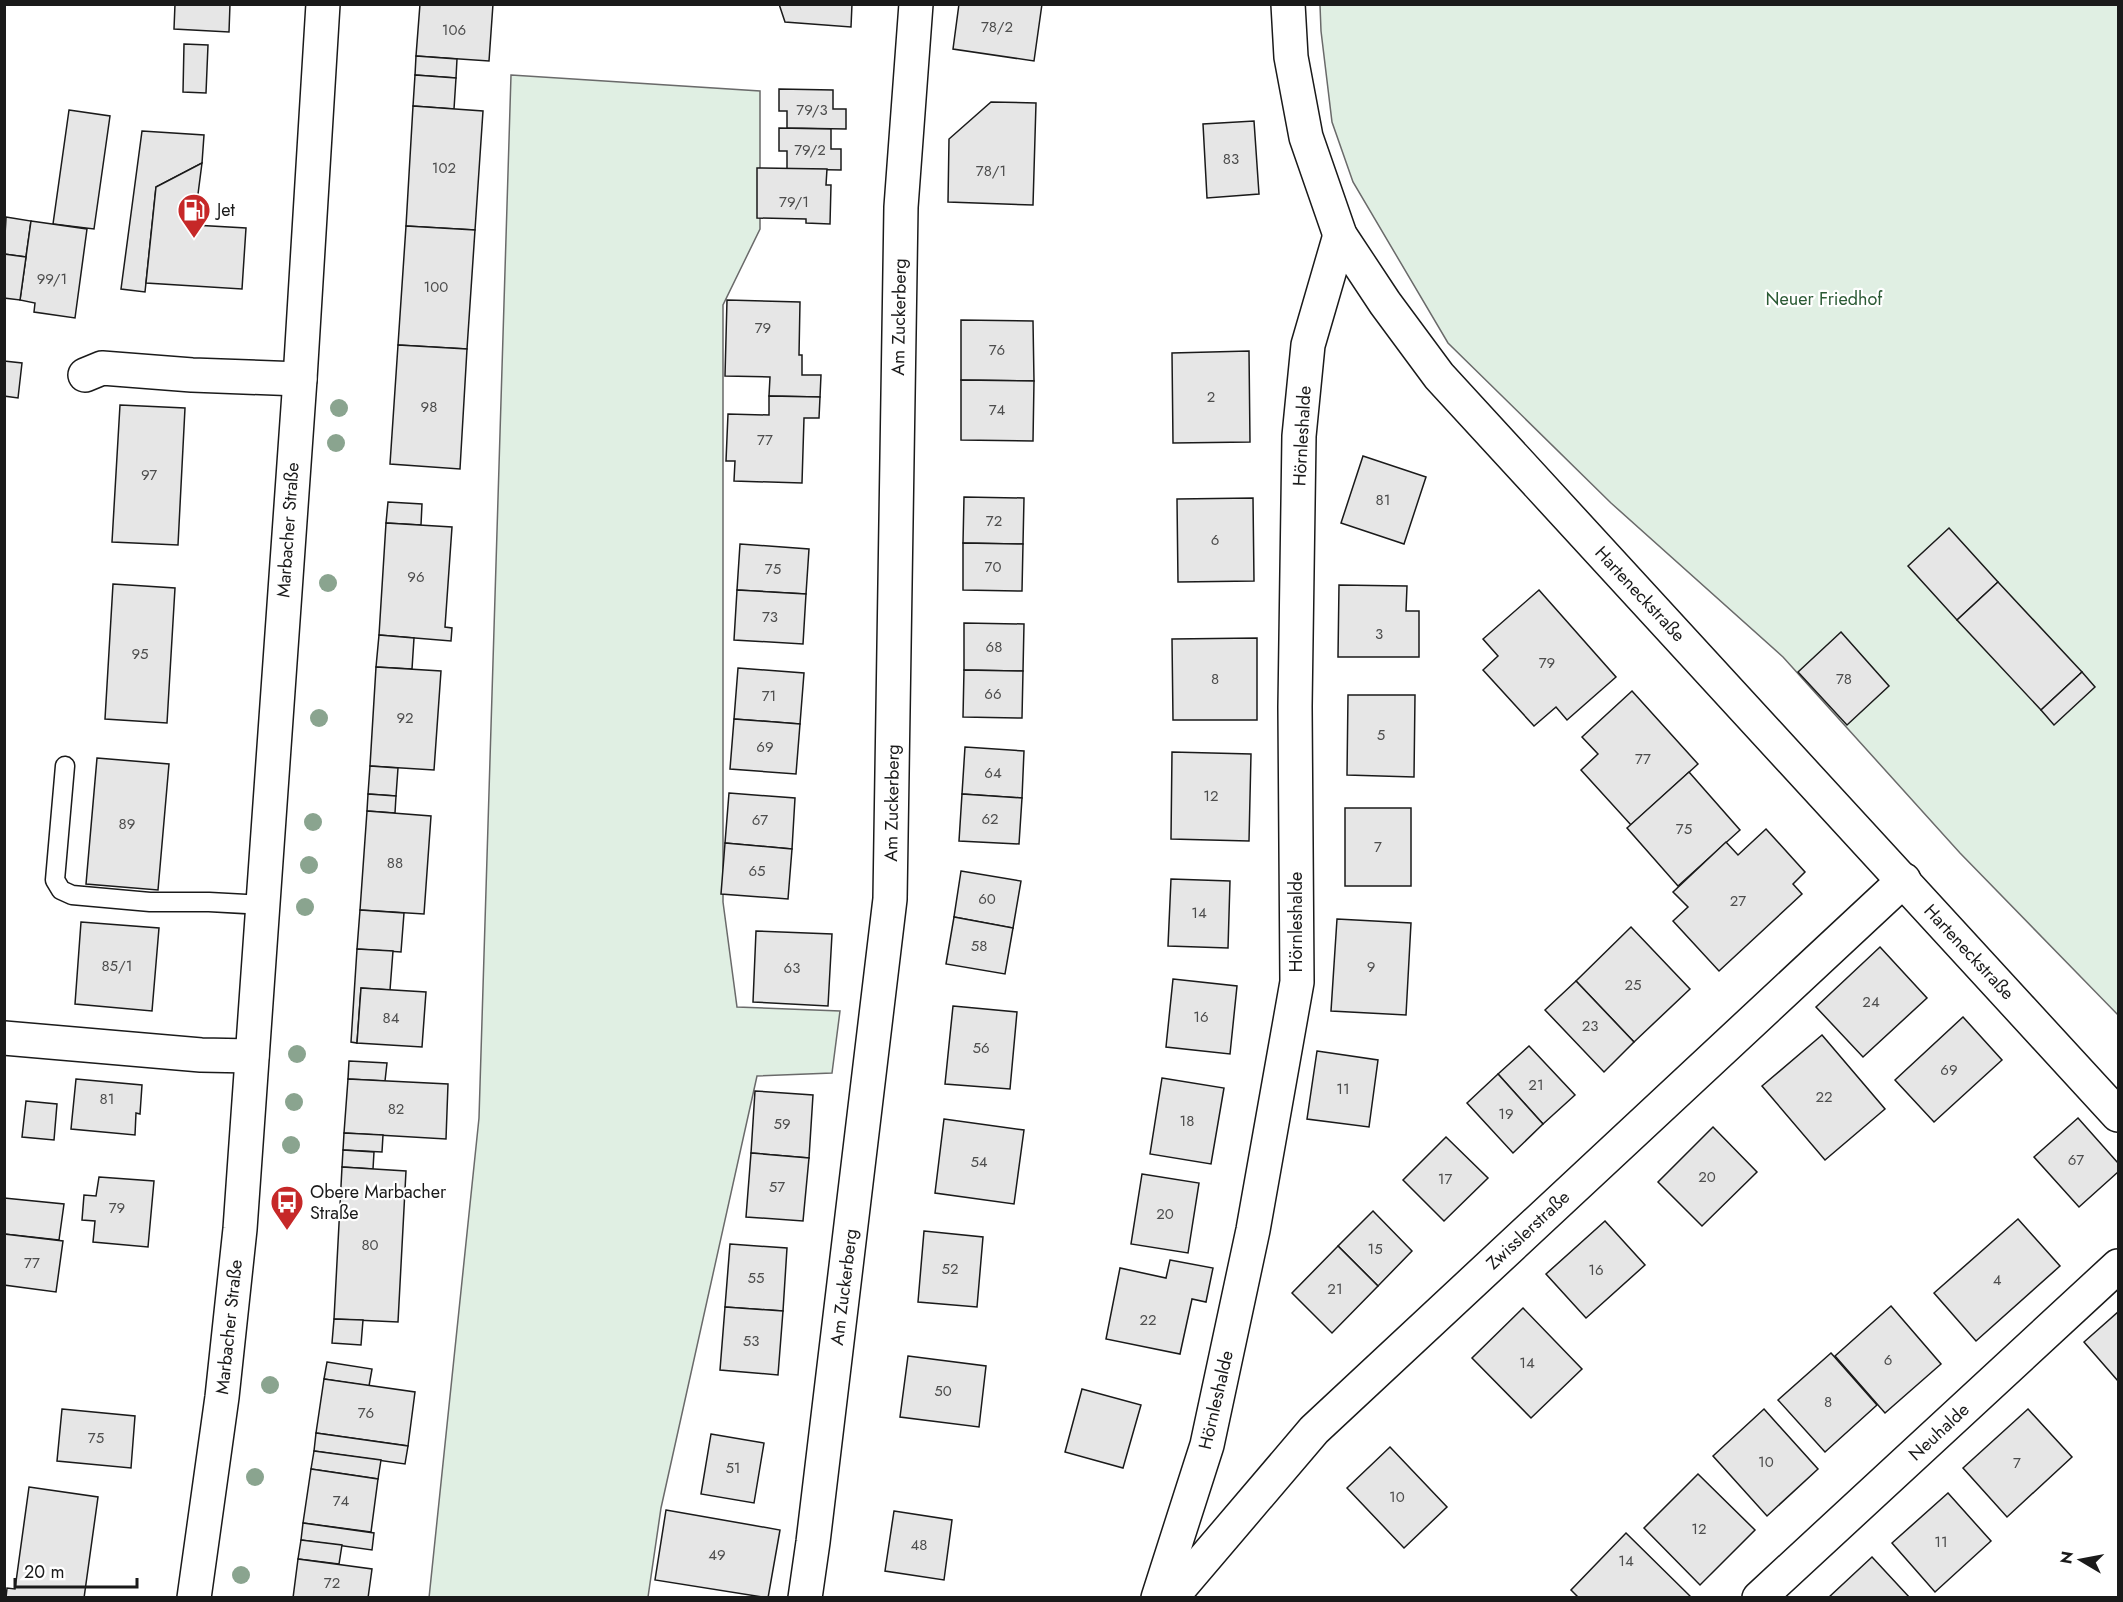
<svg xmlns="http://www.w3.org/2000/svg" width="2123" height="1602" font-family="Jost,sans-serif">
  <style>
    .green { fill: #e0efe3; stroke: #6a6a6a; stroke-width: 1.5 }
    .building { fill: #e6e6e6; stroke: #1a1a1a; stroke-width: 1.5 }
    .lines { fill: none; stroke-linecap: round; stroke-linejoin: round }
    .service-casing { stroke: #1a1a1a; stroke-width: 21 }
    .minor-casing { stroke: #1a1a1a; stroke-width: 36 }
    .secondary-casing { stroke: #1a1a1a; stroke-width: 36 }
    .service { stroke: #fff; stroke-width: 18 }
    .minor { stroke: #fff; stroke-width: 33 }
    .secondary { stroke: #fff; stroke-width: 33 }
    .tree { fill: #8aa48f }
    .labels { text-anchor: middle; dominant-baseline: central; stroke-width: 4.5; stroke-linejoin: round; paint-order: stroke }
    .number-label { font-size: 15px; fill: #4d4d4d }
    .poi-label { font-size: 18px; fill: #1a1a1a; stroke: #fff; text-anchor: start }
    .park-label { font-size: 18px; fill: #2b5a34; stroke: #fff }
    .street-label { font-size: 18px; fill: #1a1a1a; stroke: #fff }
  </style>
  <rect width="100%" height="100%" fill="#fff"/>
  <g class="green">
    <path d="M 1320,5 L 2118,5 L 2118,1015 L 1960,853 L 1783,657 L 1611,503 L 1448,343 L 1353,182 L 1332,122 L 1321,31 Z"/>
    <path d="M 511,75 L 760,91 L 760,229 L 723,305 L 723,902 L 737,1007 L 840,1011 L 832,1073 L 757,1076 L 661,1508 L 648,1597 L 429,1598 L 479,1118 Z"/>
  </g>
  <g class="building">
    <path d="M 175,4 L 230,4 L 229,32 L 174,29 Z"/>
    <path d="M 420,4 L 493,4 L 489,61 L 416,56 Z"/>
    <path d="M 779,4 L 852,4 L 851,27 L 785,22 Z"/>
    <path d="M 959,4 L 1042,4 L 1034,61 L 953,49 Z"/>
    <path d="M 184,44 L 208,45 L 206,93 L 183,92 Z"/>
    <path d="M 416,56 L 457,59 L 456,78 L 415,75 Z"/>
    <path d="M 415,75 L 456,78 L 454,109 L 413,106 Z"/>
    <path d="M 779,89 L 833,90 L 833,109 L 846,109 L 846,129 L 787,128 L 787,111 L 779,111 Z"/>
    <path d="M 991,102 L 1036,103 L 1033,205 L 948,202 L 949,139 Z"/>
    <path d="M 413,106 L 483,111 L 475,230 L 406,226 Z"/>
    <path d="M 69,110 L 110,116 L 94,229 L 53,224 Z"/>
    <path d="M 1254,121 L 1259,194 L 1207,198 L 1203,124 Z"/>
    <path d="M 779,128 L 831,129 L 831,149 L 841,149 L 841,170 L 787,169 L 787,151 L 779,151 Z"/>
    <path d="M 142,131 L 204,135 L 202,163 L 156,187 L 145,292 L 121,289 Z"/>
    <path d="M 202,163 L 194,225 L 246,228 L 242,289 L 146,283 L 156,187 Z"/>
    <path d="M 757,168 L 827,169 L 826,185 L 831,185 L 830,224 L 806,223 L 806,219 L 757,218 Z"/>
    <path d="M 6,217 L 31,221 L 26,257 L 4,254 Z"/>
    <path d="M 31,221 L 87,229 L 75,318 L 34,312 L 35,303 L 20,300 Z"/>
    <path d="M 406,226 L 475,230 L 467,349 L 398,345 Z"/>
    <path d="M 4,254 L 26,257 L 20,300 L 4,298 Z"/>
    <path d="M 727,300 L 800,302 L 799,355 L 802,355 L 802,375 L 821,375 L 820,397 L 769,396 L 770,377 L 725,376 Z"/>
    <path d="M 961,320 L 1033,321 L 1034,381 L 961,380 Z"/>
    <path d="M 398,345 L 467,349 L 460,469 L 390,464 Z"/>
    <path d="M 1249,351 L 1250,442 L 1173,443 L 1172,353 Z"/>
    <path d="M 4,361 L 22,363 L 18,398 L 4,396 Z"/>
    <path d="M 961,380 L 1034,381 L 1033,441 L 961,440 Z"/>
    <path d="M 769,396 L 820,397 L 819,418 L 804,418 L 802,483 L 734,481 L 735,461 L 726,461 L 728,414 L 769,415 Z"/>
    <path d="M 120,405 L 185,408 L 178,545 L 112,542 Z"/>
    <path d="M 1363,456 L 1426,477 L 1404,544 L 1341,523 Z"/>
    <path d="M 964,497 L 1024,498 L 1023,544 L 963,543 Z"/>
    <path d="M 1253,498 L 1254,581 L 1178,582 L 1177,499 Z"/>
    <path d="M 388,502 L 422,504 L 421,525 L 386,523 Z"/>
    <path d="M 386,523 L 452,527 L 445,627 L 452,628 L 451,641 L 379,635 Z"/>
    <path d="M 1949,528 L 1998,582 L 1957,620 L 1908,566 Z"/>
    <path d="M 963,543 L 1023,544 L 1022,591 L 963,590 Z"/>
    <path d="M 740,544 L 809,549 L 806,594 L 737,590 Z"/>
    <path d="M 1998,582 L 2082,672 L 2041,710 L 1957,620 Z"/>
    <path d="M 113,584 L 175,588 L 167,723 L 105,719 Z"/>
    <path d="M 1339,585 L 1407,586 L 1406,611 L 1419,611 L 1419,657 L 1338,657 Z"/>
    <path d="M 737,590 L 806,594 L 803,644 L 734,640 Z"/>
    <path d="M 1539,590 L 1616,677 L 1567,720 L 1556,707 L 1534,726 L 1483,670 L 1498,656 L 1483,639 Z"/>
    <path d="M 964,623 L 1024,624 L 1023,671 L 964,670 Z"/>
    <path d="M 1841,632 L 1889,686 L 1847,725 L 1798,672 Z"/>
    <path d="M 379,635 L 414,638 L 412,669 L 376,667 Z"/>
    <path d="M 1257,638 L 1257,720 L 1173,720 L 1172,639 Z"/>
    <path d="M 376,667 L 441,671 L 434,770 L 370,766 Z"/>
    <path d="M 738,668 L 804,673 L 800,724 L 734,719 Z"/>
    <path d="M 964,670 L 1023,671 L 1022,718 L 963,717 Z"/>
    <path d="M 2082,672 L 2095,687 L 2054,725 L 2041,710 Z"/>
    <path d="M 1632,691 L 1698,764 L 1631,825 L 1581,770 L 1598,754 L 1582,737 Z"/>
    <path d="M 1348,695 L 1415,695 L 1414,777 L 1347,775 Z"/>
    <path d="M 734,719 L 800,724 L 796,774 L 730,769 Z"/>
    <path d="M 965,747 L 1024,751 L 1022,798 L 962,794 Z"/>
    <path d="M 1172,752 L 1251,754 L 1249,841 L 1171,839 Z"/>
    <path d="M 97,758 L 169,764 L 158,890 L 86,884 Z"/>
    <path d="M 370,766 L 398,768 L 396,796 L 368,794 Z"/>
    <path d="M 1689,772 L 1740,830 L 1678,886 L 1627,828 Z"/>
    <path d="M 729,793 L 795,798 L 792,849 L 725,843 Z"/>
    <path d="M 368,794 L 396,796 L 395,813 L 367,811 Z"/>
    <path d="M 962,794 L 1022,798 L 1019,844 L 959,841 Z"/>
    <rect x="1345" y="808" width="66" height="78"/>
    <path d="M 367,811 L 431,816 L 424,914 L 360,910 Z"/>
    <path d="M 1766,829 L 1805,872 L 1793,884 L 1802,894 L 1719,971 L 1673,921 L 1688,907 L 1673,892 L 1726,842 L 1738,855 Z"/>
    <path d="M 725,843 L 792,849 L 788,899 L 721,894 Z"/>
    <path d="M 961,871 L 1021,881 L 1013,928 L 954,917 Z"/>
    <path d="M 1171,879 L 1230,881 L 1228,948 L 1168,946 Z"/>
    <path d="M 360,910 L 404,913 L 401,952 L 357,949 Z"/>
    <path d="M 954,917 L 1013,928 L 1005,974 L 946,964 Z"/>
    <path d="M 1337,919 L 1411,923 L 1406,1015 L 1331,1011 Z"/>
    <path d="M 81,922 L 159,928 L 152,1011 L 75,1004 Z"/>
    <path d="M 1631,927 L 1690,989 L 1634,1042 L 1576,981 Z"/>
    <path d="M 756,931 L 832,934 L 828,1006 L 753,1002 Z"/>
    <path d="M 1880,947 L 1927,998 L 1863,1057 L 1816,1007 Z"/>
    <path d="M 357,949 L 393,951 L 390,990 L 361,988 L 357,1043 L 351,1042 Z"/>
    <path d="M 1173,979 L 1237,986 L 1230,1054 L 1166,1047 Z"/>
    <path d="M 1576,981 L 1634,1042 L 1604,1072 L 1545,1010 Z"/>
    <path d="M 361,988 L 426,992 L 422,1047 L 357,1043 Z"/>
    <path d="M 953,1006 L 1017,1012 L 1010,1089 L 945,1084 Z"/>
    <path d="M 1963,1017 L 2002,1060 L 1934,1122 L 1895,1080 Z"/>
    <path d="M 1822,1035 L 1885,1109 L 1825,1160 L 1762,1086 Z"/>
    <path d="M 1529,1046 L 1575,1095 L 1543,1124 L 1498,1074 Z"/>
    <path d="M 1317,1051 L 1378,1060 L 1369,1127 L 1307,1119 Z"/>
    <path d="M 349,1061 L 387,1063 L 385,1081 L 348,1079 Z"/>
    <path d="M 1498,1074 L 1543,1124 L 1513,1153 L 1467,1103 Z"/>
    <path d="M 1162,1078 L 1224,1088 L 1211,1164 L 1150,1154 Z"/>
    <path d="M 76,1079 L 142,1085 L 140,1114 L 136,1113 L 135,1135 L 71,1129 Z"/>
    <path d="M 348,1079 L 448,1084 L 446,1139 L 344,1133 Z"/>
    <path d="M 755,1091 L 813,1095 L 809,1158 L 751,1153 Z"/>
    <path d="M 26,1101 L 57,1104 L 54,1140 L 22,1137 Z"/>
    <path d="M 2078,1118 L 2118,1163 L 2118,1172 L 2079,1207 L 2034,1157 Z"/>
    <path d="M 944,1119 L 1024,1130 L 1014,1204 L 935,1193 Z"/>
    <path d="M 1713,1127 L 1757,1172 L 1702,1226 L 1658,1182 Z"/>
    <path d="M 344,1133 L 383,1135 L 382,1152 L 343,1150 Z"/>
    <path d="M 1446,1137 L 1488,1178 L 1444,1221 L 1403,1180 Z"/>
    <path d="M 343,1150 L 374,1152 L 373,1169 L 342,1167 Z"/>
    <path d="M 751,1153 L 809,1158 L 803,1221 L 746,1217 Z"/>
    <path d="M 342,1167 L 406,1171 L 398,1322 L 334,1319 Z"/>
    <path d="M 1142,1174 L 1199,1183 L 1188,1253 L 1131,1244 Z"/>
    <path d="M 99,1177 L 154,1181 L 148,1247 L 93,1242 L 95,1221 L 82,1220 L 84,1195 L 96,1196 Z"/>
    <path d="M 4,1198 L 64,1204 L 59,1240 L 4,1234 Z"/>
    <path d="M 1373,1211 L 1412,1251 L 1378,1286 L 1338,1246 Z"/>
    <path d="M 2018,1219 L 2060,1266 L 1976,1341 L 1934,1293 Z"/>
    <path d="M 1605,1221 L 1645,1265 L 1586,1318 L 1546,1274 Z"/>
    <path d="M 924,1231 L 983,1237 L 977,1307 L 918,1302 Z"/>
    <path d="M 4,1234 L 63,1241 L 56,1292 L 4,1285 Z"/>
    <path d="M 730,1244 L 787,1248 L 783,1311 L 725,1307 Z"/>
    <path d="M 1338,1246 L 1378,1286 L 1332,1333 L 1292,1293 Z"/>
    <path d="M 1170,1260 L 1213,1268 L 1206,1302 L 1192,1299 L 1180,1354 L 1106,1339 L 1120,1268 L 1166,1278 Z"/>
    <path d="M 1891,1306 L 1941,1364 L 1885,1413 L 1835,1356 Z"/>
    <path d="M 725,1307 L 783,1311 L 778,1375 L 720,1370 Z"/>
    <path d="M 1523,1308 L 1582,1369 L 1531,1418 L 1472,1358 Z"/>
    <path d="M 2118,1312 L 2118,1381 L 2084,1342 Z"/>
    <path d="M 334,1319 L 363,1320 L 361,1345 L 332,1343 Z"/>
    <path d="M 1831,1353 L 1877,1405 L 1825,1452 L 1778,1400 Z"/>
    <path d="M 908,1356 L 986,1366 L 979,1427 L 900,1417 Z"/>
    <path d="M 327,1362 L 372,1369 L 369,1386 L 324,1379 Z"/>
    <path d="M 324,1379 L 415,1392 L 408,1446 L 316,1433 Z"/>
    <path d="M 1082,1389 L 1141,1405 L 1123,1468 L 1065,1452 Z"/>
    <path d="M 62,1409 L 135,1416 L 131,1468 L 57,1461 Z"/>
    <path d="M 1764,1409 L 1818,1469 L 1767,1516 L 1713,1456 Z"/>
    <path d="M 2028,1409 L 2072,1457 L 2007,1517 L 1963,1468 Z"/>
    <path d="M 316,1433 L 408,1446 L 405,1464 L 314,1451 Z"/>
    <path d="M 711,1434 L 764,1443 L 754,1503 L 701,1494 Z"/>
    <path d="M 1390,1447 L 1447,1507 L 1404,1548 L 1347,1488 Z"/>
    <path d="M 314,1451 L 381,1460 L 378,1479 L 311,1469 Z"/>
    <path d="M 311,1469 L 378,1479 L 371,1532 L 303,1523 Z"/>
    <path d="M 1698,1474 L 1755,1530 L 1700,1585 L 1644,1528 Z"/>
    <path d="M 29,1487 L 98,1497 L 84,1598 L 6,1598 L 7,1588 L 15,1589 Z"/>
    <path d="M 1948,1493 L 1991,1541 L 1935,1592 L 1892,1543 Z"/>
    <path d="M 666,1510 L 780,1530 L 768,1598 L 655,1580 Z"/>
    <path d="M 894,1511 L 952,1520 L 944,1580 L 885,1571 Z"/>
    <path d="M 303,1523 L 374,1533 L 372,1550 L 301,1540 Z"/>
    <path d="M 1626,1533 L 1691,1597 L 1691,1598 L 1579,1598 L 1571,1590 Z"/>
    <path d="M 301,1540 L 342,1545 L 339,1564 L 298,1559 Z"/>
    <path d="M 1872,1557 L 1910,1598 L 1828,1598 Z"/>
    <path d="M 298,1559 L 372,1569 L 368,1598 L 293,1598 Z"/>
  </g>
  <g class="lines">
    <defs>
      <path id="service" d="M 65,766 L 55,880 L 61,890 L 72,895 L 150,902 L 209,902 L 263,905"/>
      <g id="minor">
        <path d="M 1288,4 L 1291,57 L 1306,137 L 1340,235 L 1385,303 L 1439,376 L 2118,1115"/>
        <path d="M 85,375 L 102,368 L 192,375 L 300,379"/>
        <path d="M 4,1038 L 201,1055 L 252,1056"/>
        <path d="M 805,1598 L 813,1542 L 890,899 L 901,207 L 916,4"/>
        <path d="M 1158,1598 L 1207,1445 L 1253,1230 L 1297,982 L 1295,707 L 1299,436 L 1308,345 L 1340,235"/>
        <path d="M 1171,1598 L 1314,1430 L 1904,880"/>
        <path d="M 1759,1598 L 2118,1266"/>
      </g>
      <path id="secondary" d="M 194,1598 L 222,1397 L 240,1229 L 300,379 L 323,4"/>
    </defs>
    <use href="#service" class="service-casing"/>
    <use href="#minor" class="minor-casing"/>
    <use href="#secondary" class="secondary-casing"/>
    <use href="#service" class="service"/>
    <use href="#minor" class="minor"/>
    <use href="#secondary" class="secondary"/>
  </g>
  <g class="tree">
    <circle cx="339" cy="408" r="9"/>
    <circle cx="336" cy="443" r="9"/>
    <circle cx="328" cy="583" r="9"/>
    <circle cx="319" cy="718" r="9"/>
    <circle cx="313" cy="822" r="9"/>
    <circle cx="309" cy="865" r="9"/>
    <circle cx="305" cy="907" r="9"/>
    <circle cx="297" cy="1054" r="9"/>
    <circle cx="294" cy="1102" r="9"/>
    <circle cx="291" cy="1145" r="9"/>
    <circle cx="270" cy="1385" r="9"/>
    <circle cx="255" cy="1477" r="9"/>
    <circle cx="241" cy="1575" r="9"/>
  </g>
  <defs>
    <symbol id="fuel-pin" viewBox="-11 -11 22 30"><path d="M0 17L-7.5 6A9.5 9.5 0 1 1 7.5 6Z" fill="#c62828" stroke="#fff"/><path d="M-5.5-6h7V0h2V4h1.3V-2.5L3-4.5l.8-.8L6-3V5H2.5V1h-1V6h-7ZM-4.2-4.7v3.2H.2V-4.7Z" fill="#fff"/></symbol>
    <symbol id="bus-pin" viewBox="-11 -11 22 30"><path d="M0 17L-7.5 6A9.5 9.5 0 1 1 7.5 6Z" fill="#c62828" stroke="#fff"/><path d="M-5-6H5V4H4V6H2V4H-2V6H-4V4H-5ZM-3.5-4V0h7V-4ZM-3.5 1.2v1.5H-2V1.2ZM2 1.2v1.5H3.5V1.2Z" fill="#fff"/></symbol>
  </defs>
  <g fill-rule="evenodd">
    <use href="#fuel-pin" x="175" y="191" width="38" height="52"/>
    <use href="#bus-pin" x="268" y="1183" width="38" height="52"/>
  </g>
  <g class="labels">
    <g class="number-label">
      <text x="997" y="27">78/2</text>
      <text x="454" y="30">106</text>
      <text x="812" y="110">79/3</text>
      <text x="810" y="150">79/2</text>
      <text x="1231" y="159">83</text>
      <text x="444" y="168">102</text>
      <text x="991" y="171">78/1</text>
      <text x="794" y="202">79/1</text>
      <text x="52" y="279">99/1</text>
      <text x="436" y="287">100</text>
      <text x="763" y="328">79</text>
      <text x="997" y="350">76</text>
      <text x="1211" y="397">2</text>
      <text x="429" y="407">98</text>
      <text x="997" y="410">74</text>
      <text x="765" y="440">77</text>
      <text x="149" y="475">97</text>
      <text x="1383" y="500">81</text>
      <text x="994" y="521">72</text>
      <text x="1215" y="540">6</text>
      <text x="993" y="567">70</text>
      <text x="773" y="569">75</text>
      <text x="416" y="577">96</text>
      <text x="770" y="617">73</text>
      <text x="1379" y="634">3</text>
      <text x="994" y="647">68</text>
      <text x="140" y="654">95</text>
      <text x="1547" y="663">79</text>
      <text x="1215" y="679">8</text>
      <text x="1844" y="679">78</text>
      <text x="993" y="694">66</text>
      <text x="769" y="696">71</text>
      <text x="405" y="718">92</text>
      <text x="1381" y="735">5</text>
      <text x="765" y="747">69</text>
      <text x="1643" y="759">77</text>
      <text x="993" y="773">64</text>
      <text x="1211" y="796">12</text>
      <text x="990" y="819">62</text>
      <text x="760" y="820">67</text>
      <text x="127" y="824">89</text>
      <text x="1684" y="829">75</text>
      <text x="1378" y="847">7</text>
      <text x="395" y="863">88</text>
      <text x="757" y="871">65</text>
      <text x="987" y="899">60</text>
      <text x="1738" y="901">27</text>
      <text x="1199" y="913">14</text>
      <text x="979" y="946">58</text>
      <text x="117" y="966">85/1</text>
      <text x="1371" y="967">9</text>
      <text x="792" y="968">63</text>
      <text x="1633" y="985">25</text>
      <text x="1871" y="1002">24</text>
      <text x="1201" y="1017">16</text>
      <text x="391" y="1018">84</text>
      <text x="1590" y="1026">23</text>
      <text x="981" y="1048">56</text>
      <text x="1949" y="1070">69</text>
      <text x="1536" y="1085">21</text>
      <text x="1343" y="1089">11</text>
      <text x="1824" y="1097">22</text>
      <text x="107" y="1099">81</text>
      <text x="396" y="1109">82</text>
      <text x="1506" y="1114">19</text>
      <text x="1187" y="1121">18</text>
      <text x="782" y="1124">59</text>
      <text x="2076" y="1160">67</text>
      <text x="979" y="1162">54</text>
      <text x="1707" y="1177">20</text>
      <text x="1445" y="1179">17</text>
      <text x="777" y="1187">57</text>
      <text x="117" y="1208">79</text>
      <text x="1165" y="1214">20</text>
      <text x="370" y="1245">80</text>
      <text x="1375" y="1249">15</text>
      <text x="32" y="1263">77</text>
      <text x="950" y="1269">52</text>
      <text x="1596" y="1270">16</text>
      <text x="756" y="1278">55</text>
      <text x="1997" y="1280">4</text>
      <text x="1335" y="1289">21</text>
      <text x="1148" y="1320">22</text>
      <text x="751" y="1341">53</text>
      <text x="1888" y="1360">6</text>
      <text x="1527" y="1363">14</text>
      <text x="943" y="1391">50</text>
      <text x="1828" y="1402">8</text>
      <text x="366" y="1413">76</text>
      <text x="96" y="1438">75</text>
      <text x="1766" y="1462">10</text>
      <text x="2017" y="1463">7</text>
      <text x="733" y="1468">51</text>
      <text x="1397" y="1497">10</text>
      <text x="341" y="1501">74</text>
      <text x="1699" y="1529">12</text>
      <text x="1941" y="1542">11</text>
      <text x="919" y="1545">48</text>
      <text x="717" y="1555">49</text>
      <text x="1626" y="1561">14</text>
      <text x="332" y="1583">72</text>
    </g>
    <g class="poi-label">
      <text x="217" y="210">Jet</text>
      <text x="310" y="1192">Obere Marbacher<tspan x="310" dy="21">Straße</tspan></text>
    </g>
    <g class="park-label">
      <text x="1824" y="299">Neuer Friedhof</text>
    </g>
    <g class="street-label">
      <text transform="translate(899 317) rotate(-89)">Am Zuckerberg</text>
      <text transform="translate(1302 436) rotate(-87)">Hörnleshalde</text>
      <text transform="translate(288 530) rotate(-86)">Marbacher Straße</text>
      <text transform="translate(1640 594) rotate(47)">Harteneckstraße</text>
      <text transform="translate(892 803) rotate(-89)">Am Zuckerberg</text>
      <text transform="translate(1296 922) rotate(-90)">Hörnleshalde</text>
      <text transform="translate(1969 952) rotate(47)">Harteneckstraße</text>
      <text transform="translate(1528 1230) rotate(-43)">Zwisslerstraße</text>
      <text transform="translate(844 1287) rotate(-83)">Am Zuckerberg</text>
      <text transform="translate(229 1327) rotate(-84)">Marbacher Straße</text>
      <text transform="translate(1216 1400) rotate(-77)">Hörnleshalde</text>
      <text transform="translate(1939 1432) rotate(-43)">Neuhalde</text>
    </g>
  </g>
  <rect width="2123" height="1602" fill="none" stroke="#1a1a1a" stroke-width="12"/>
  <g transform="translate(2081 1560) rotate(280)" stroke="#ffffff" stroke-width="4.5" paint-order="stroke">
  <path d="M0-4.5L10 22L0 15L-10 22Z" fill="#1a1a1a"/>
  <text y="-9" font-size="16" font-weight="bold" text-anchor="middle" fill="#1a1a1a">N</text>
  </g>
  <path d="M15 1578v9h122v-9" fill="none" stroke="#1a1a1a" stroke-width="3"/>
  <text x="24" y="1578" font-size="18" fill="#1a1a1a" stroke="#ffffff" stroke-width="4.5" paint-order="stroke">20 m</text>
</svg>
